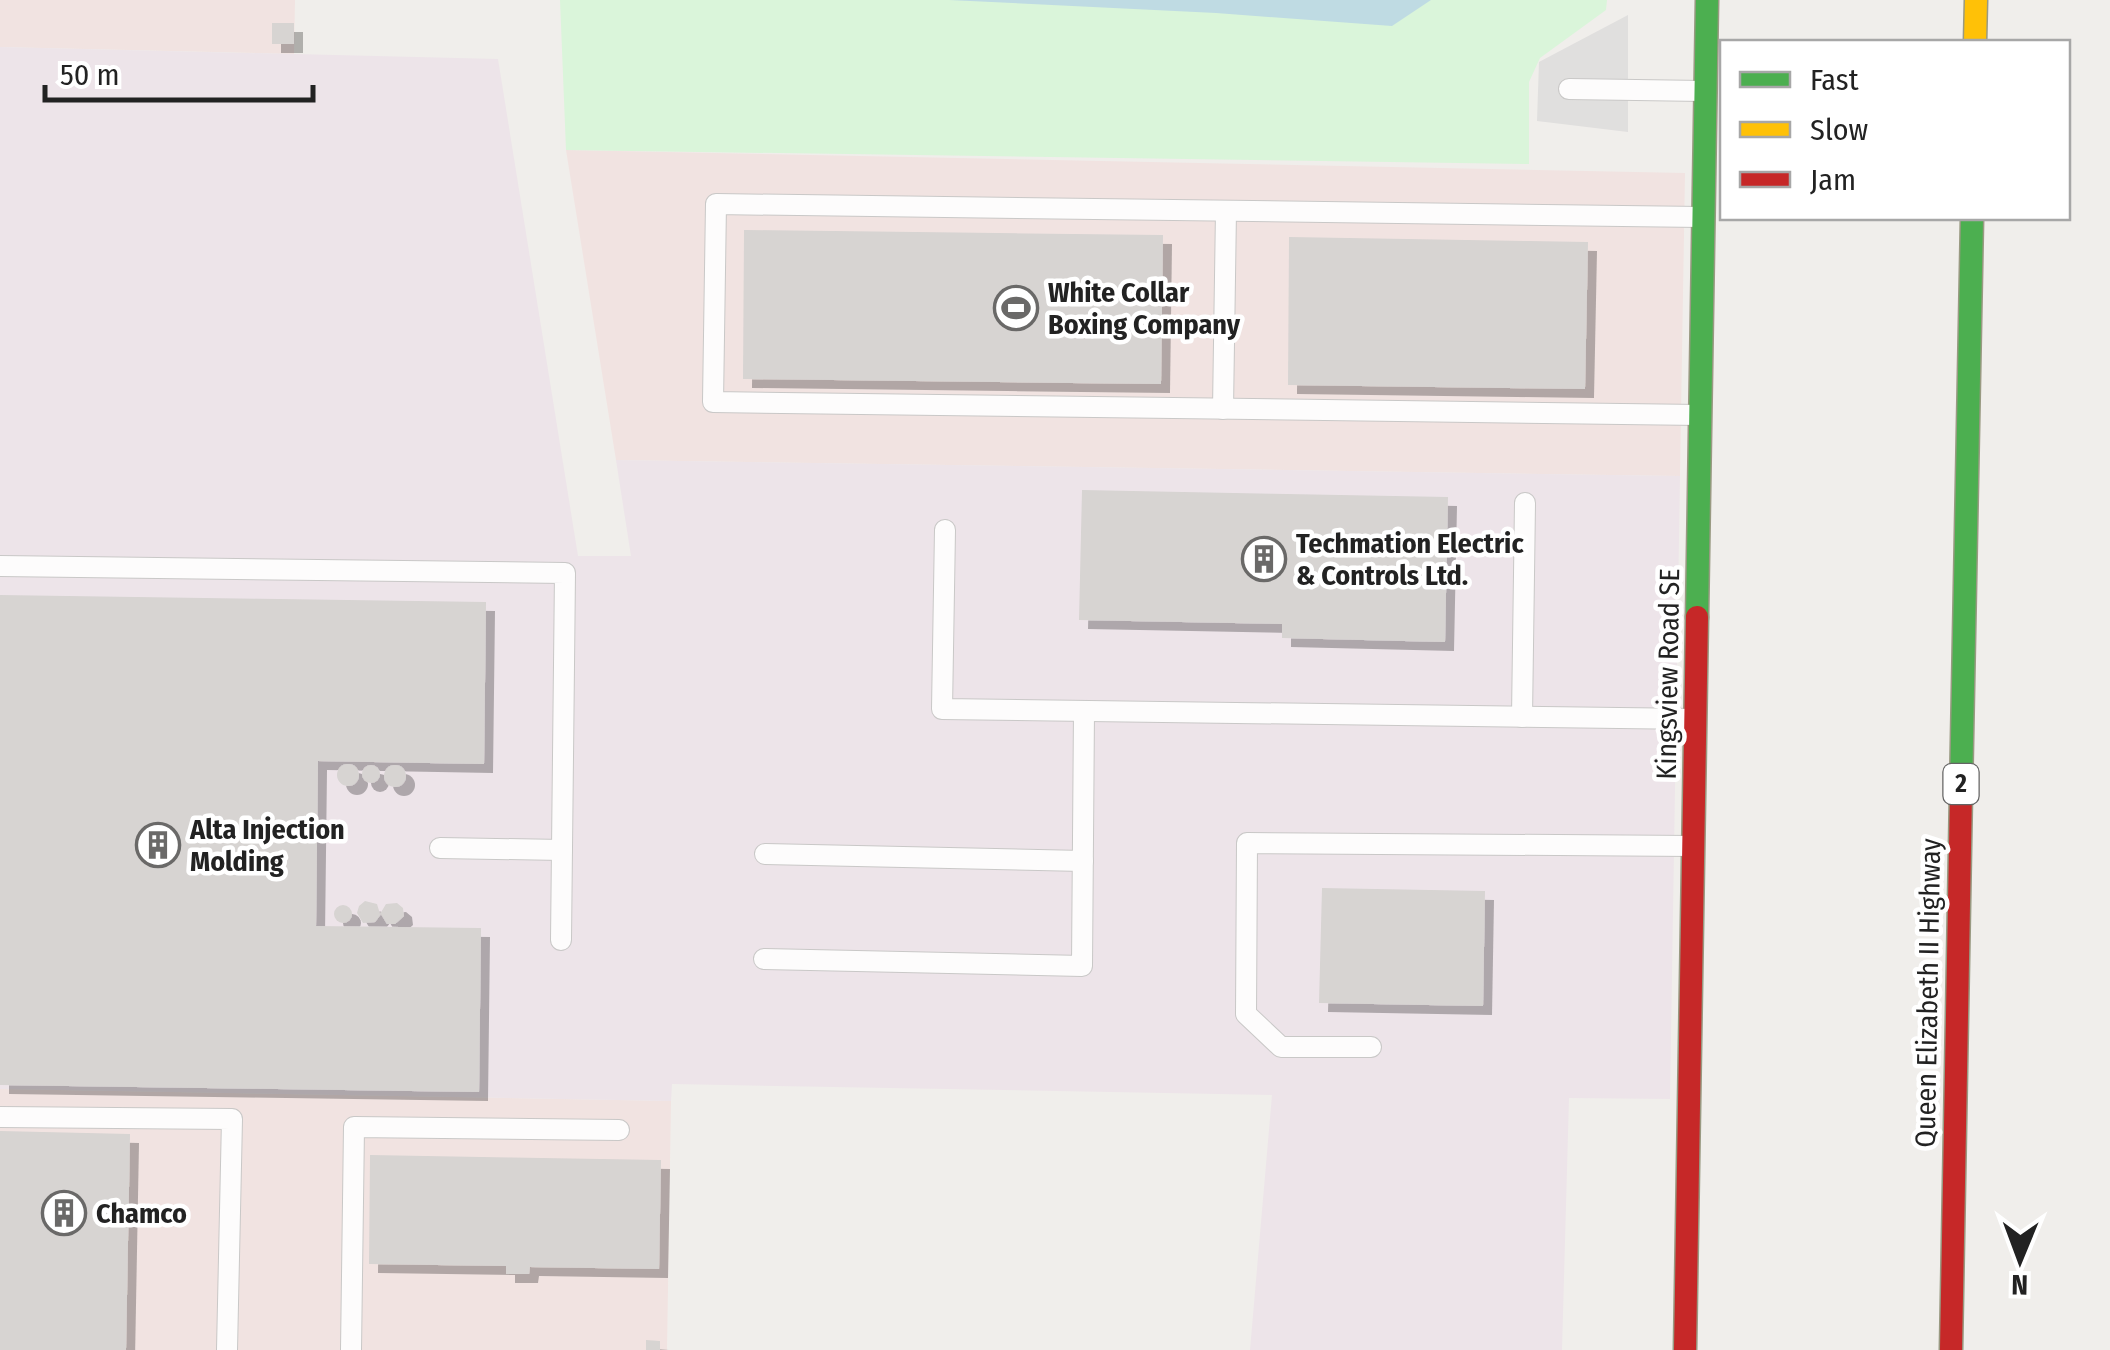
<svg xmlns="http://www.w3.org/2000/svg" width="2110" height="1350" font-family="'Fira Sans Condensed',sans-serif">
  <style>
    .commercial { fill: #f1e3e1 }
    .industrial { fill: #ede4e9 }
    .park { fill: #daf5da }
    .parking { fill: #e0dfde }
    .water { fill: #bfdbe3 }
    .building { fill: #d7d4d2; filter: url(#shadow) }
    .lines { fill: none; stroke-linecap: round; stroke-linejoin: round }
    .lane-casing { stroke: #c9c8c7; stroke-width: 22 }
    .fast-casing { stroke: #999a82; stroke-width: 25 }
    .slow-casing { stroke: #999a82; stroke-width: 25 }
    .jam-casing { stroke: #999a82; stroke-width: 25 }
    .lane { stroke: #fdfcfc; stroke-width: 20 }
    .fast { stroke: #4caf50; stroke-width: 22 }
    .slow { stroke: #ffc107; stroke-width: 22 }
    .jam { stroke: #c62828; stroke-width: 22 }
    .labels { text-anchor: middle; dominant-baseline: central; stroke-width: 9; stroke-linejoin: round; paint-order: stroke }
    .shield { fill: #fff; stroke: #646464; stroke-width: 2.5 }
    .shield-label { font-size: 25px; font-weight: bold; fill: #222 }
    .poi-label { font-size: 28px; font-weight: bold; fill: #222; stroke: #fff; text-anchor: start }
    .street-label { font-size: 28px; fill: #222; stroke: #fff }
  </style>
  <defs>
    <filter id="shadow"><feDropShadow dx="9" dy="9" stdDeviation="0" flood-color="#0004"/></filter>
  </defs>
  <rect width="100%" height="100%" fill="#f0eeeb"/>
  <g class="commercial">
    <path d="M 0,0 L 295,0 L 294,54 L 0,47 Z"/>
    <path d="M 566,150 L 1685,173 L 1680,476 L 616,460 Z"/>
    <path d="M 0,1089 L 671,1101 L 667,1350 L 0,1350 Z"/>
  </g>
  <path class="industrial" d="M 0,47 L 498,59 L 578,556 L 631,556 L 616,460 L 1680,476 L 1670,1099 L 1569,1098 L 1562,1350 L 1250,1350 L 1272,1095 L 672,1084 L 671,1101 L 0,1089 Z"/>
  <path class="park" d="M 560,0 L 1607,0 L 1606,10 L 1540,58 L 1529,82 L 1529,164 L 566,150 Z"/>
  <path class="parking" d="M 1628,15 L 1628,132 L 1537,121 L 1539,62 Z"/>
  <path class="water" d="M 949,0 L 1431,0 L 1392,26 L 1216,13 Z"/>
  <g class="building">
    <rect x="272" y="23" width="22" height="21"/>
    <path d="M 744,230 L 1163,235 L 1161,384 L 743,379 Z"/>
    <path d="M 1289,237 L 1588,242 L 1585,389 L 1288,385 Z"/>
    <path d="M 1082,490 L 1448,497 L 1445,642 L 1282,638 L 1282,624 L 1079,620 Z"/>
    <path d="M 0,595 L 486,602 L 484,764 L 318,761 L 316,926 L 481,928 L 479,1092 L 0,1085 Z"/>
    <circle cx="348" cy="775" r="11"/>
    <circle cx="395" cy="776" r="11"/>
    <circle cx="371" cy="774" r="9"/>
    <path d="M 1322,888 L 1485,891 L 1483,1006 L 1319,1003 Z"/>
    <path d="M 365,901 L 377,904 L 380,914 L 386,904 L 397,903 L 403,908 L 404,916 L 395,924 L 387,924 L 381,914 L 375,922 L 363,923 L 357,913 L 359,906 Z"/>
    <circle cx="343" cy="914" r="9"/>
    <path d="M 0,1131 L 130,1134 L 126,1350 L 0,1350 Z"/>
    <path d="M 370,1155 L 661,1160 L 659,1269 L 530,1267 L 529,1274 L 506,1274 L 506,1266 L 369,1264 Z"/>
    <path d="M 646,1340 L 660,1341 L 660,1350 L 646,1350 Z"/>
  </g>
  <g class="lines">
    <defs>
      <g id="lane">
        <path d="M 1569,89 L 1703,91"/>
        <path d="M 1223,409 L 1226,211"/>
        <path d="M 1700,415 L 713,402 L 716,204 L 1701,217"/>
        <path d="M 945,530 L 942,709 L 1695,719"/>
        <path d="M 0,566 L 565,573 L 561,940"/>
        <path d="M 1522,717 L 1525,503"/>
        <path d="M 440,848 L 562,850"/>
        <path d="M 765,854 L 1083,861"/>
        <path d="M 764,959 L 1082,966 L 1084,711"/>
        <path d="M 1371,1047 L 1281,1047 L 1246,1014 L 1247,843 L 1692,846"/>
        <path d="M 0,1117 L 232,1119 L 227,1350"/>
        <path d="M 351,1350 L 354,1127 L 619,1130"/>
      </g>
      <g id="fast">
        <path d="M 1697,617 L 1707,0"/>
        <path d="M 1961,792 L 1972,218"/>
      </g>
      <path id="slow" d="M 1975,42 L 1976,0"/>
      <g id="jam">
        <path d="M 1685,1350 L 1697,617"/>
        <path d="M 1951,1350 L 1961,792"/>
      </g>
    </defs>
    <use href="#lane" class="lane-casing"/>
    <use href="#fast" class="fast-casing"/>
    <use href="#slow" class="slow-casing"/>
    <use href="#jam" class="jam-casing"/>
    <use href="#lane" class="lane"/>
    <use href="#fast" class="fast"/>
    <use href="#slow" class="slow"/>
    <use href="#jam" class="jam"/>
  </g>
  <defs>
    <symbol id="stadium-ring" viewBox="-11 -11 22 22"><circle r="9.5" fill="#fff" stroke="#6a6968" stroke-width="1.5"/><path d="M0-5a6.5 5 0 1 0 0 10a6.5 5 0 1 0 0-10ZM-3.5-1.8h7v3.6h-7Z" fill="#6a6968"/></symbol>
    <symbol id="building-ring" viewBox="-11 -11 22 22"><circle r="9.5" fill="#fff" stroke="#6a6968" stroke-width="1.5"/><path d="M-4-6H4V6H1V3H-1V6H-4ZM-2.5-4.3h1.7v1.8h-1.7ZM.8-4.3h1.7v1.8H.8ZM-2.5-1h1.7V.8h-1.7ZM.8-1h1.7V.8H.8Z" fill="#6a6968"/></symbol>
  </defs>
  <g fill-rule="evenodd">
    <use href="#stadium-ring" x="991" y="283" width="50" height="50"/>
    <use href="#building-ring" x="1239" y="534" width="50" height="50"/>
    <use href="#building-ring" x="133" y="820" width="50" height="50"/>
    <use href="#building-ring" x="39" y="1188" width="50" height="50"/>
  </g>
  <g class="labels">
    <rect class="shield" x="1943.5" y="764" width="35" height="40" rx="8"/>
    <g class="shield-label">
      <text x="1961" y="784">2</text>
    </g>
    <g class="poi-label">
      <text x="1048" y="292">White Collar<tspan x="1048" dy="32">Boxing Company</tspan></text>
      <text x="1296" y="543">Techmation Electric<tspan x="1296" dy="32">&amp; Controls Ltd.</tspan></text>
      <text x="190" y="829">Alta Injection<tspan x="190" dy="32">Molding</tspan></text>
      <text x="96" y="1213">Chamco</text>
    </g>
    <g class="street-label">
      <text transform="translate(1668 674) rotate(-89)">Kingsview Road SE</text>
      <text transform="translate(1928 993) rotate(-89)">Queen Elizabeth II Highway</text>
    </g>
  </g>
  <rect x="1720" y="40" width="350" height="180" fill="#ffffff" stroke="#a7a7a7" stroke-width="2.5"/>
  <rect x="1740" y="72" width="50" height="15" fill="#4caf50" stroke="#a7a7a7" stroke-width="2.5"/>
  <text x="1810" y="90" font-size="30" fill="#222222">Fast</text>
  <rect x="1740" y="122" width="50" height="15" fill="#ffc107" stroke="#a7a7a7" stroke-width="2.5"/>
  <text x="1810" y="140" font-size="30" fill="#222222">Slow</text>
  <rect x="1740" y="172" width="50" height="15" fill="#c62828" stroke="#a7a7a7" stroke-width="2.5"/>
  <text x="1810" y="190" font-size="30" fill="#222222">Jam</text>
  <g transform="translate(2020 1260) rotate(181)" stroke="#ffffff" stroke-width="8" paint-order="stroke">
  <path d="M0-8L18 38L0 25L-18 38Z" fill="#222222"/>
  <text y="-15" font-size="28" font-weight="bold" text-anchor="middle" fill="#222222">N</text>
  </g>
  <path d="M45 85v15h268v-15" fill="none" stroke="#222222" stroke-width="5"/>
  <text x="60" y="85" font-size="30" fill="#222222" stroke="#ffffff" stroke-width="8" paint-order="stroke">50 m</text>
</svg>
